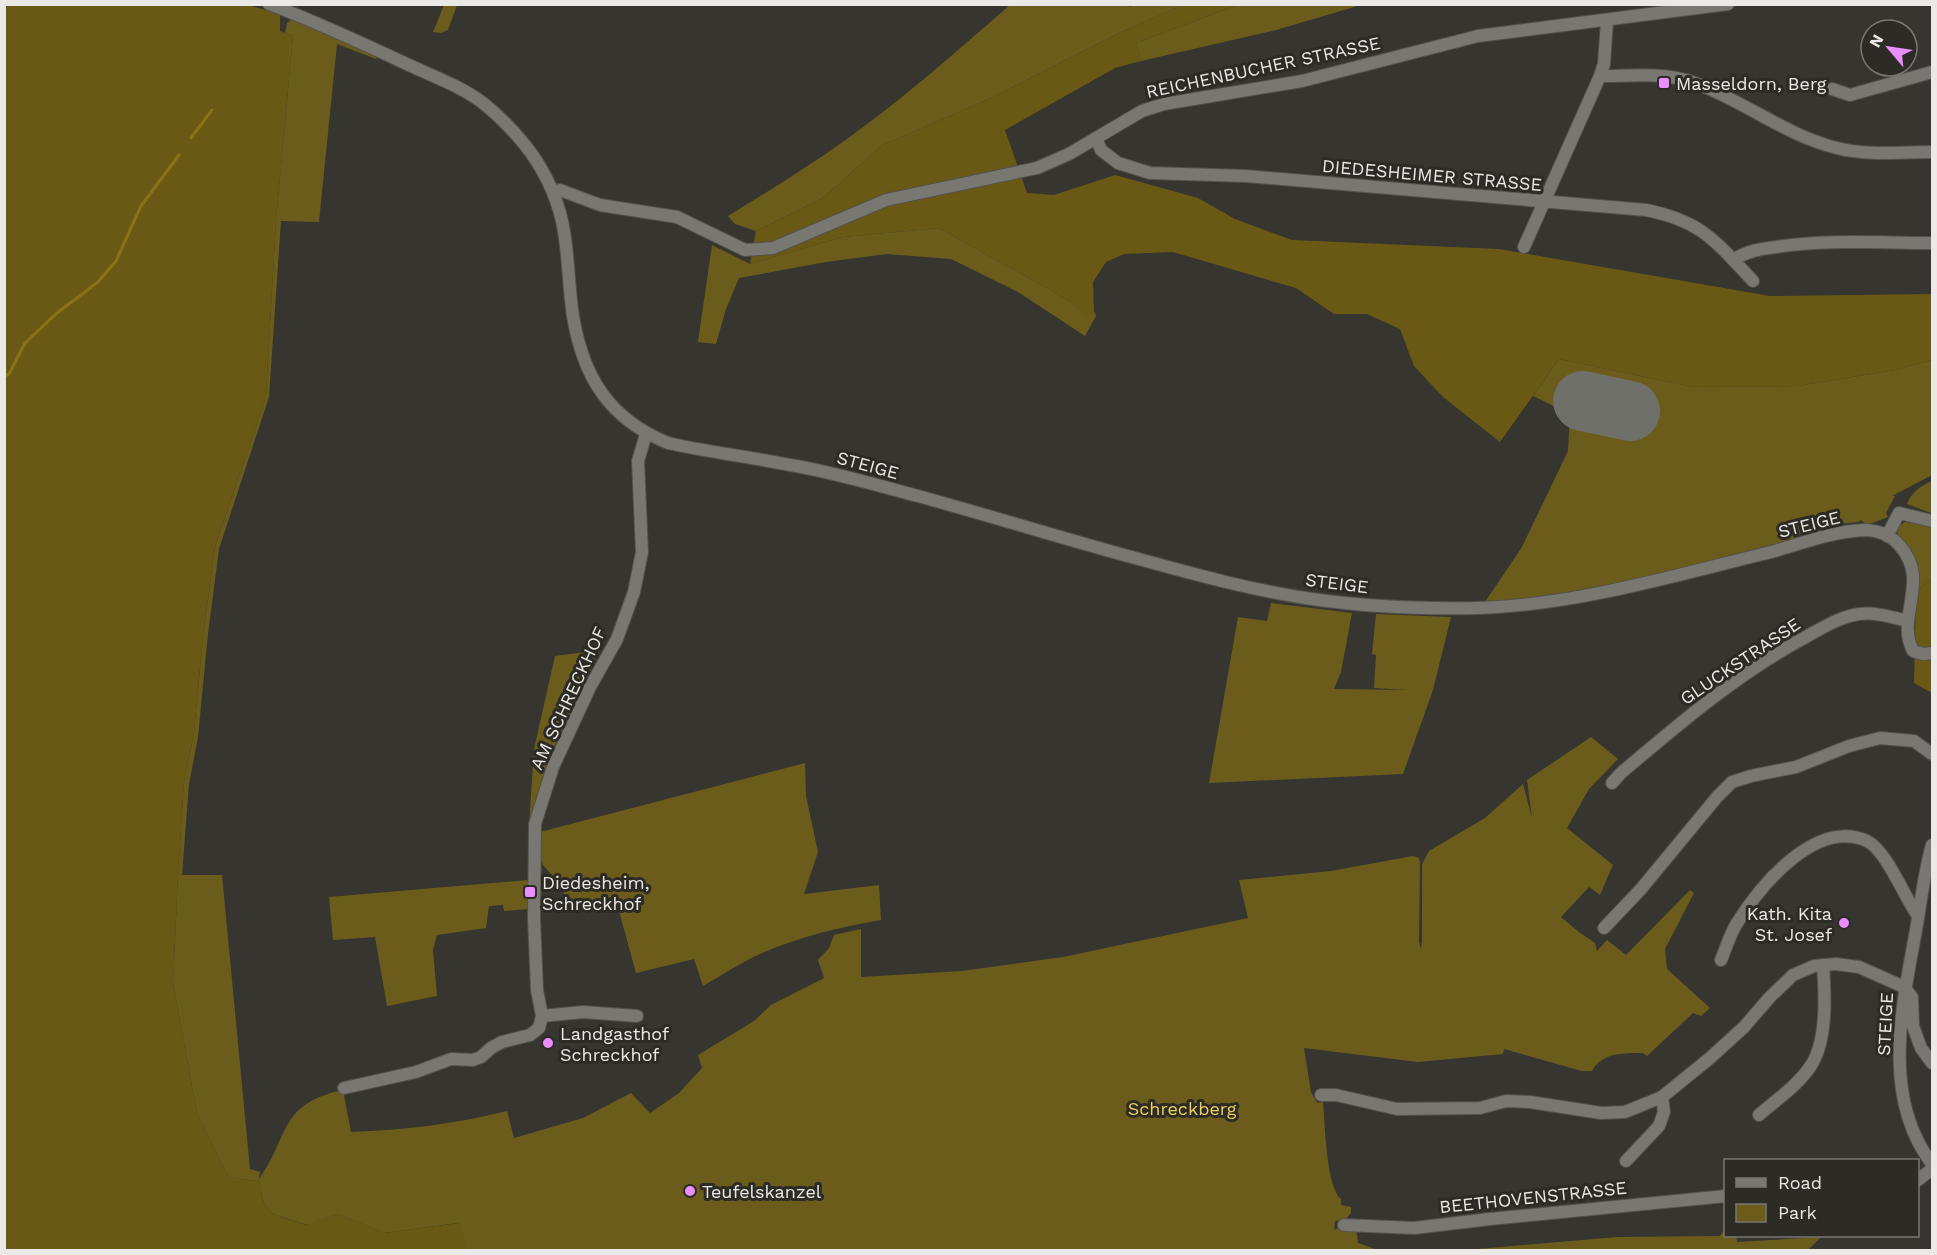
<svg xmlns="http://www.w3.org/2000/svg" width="1937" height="1255" font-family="'Work Sans',sans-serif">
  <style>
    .green { fill: #6c5c1c }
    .forest { fill: #6a5915 }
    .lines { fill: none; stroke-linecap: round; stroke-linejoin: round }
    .stream { stroke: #8a7315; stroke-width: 3 }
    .runway { stroke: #70706a; stroke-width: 60 }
    .minor-casing { stroke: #53514d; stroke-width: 14 }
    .minor { stroke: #797771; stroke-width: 12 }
    .poi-dot { fill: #eb8dfc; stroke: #2c2b25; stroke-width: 2 }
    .labels { text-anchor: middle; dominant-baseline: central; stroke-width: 6; stroke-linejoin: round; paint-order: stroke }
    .street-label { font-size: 18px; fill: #eae9e5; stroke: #2c2b25 }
    .poi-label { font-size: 18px; fill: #eae9e5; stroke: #2c2b25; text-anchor: start }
    .park-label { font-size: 18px; fill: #efd05c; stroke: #2c2b25 }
  </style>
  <rect width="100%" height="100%" fill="#36352f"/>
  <g class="green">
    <path d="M 1126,4 L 1130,7 L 1133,4 L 1183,5 L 1117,34 L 993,97 L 881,146 L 823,198 L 756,231 L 735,224 L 728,216 C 769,191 809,166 847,139 C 904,98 957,51 1010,5 Z"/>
    <path d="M 444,5 L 457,5 L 448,30 L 441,33 L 433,32 Z"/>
    <path d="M 1238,5 L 1361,5 L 1276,30 L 1141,61 L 1136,43 Z"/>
    <path d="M 293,18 L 378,55 L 376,59 L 337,44 L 319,222 L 281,221 L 269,397 L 219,549 L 208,634 L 198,737 L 189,784 L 182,875 L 222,875 L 250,1169 L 260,1172 L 259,1179 C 290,1136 278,1104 343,1090 L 351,1132 C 404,1130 455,1124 507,1111 L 514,1138 L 583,1118 L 631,1093 L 650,1113 L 679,1093 L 702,1068 L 698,1055 L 754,1021 L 771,1005 L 824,978 L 818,960 L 829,948 L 834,935 L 861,929 L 861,977 L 962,971 L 1063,957 L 1248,918 L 1239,880 L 1331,871 L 1413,856 L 1419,858 L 1420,864 L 1419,941 L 1421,949 L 1422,941 L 1422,864 L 1429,851 L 1485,818 L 1523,784 L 1532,818 L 1527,780 L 1591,737 L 1618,759 L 1589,789 L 1567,828 L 1613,865 L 1600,895 L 1589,887 L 1561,917 L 1579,932 L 1595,943 L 1597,951 L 1607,940 L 1626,955 L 1690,890 L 1694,893 L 1665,949 L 1667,969 L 1710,1008 L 1701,1016 L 1693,1013 L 1647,1056 L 1643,1053 C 1625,1053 1602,1052 1592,1071 L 1582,1071 L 1504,1049 L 1503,1054 L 1418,1062 L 1304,1048 L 1311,1092 L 1317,1103 L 1323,1102 C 1325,1123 1326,1187 1341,1199 L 1341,1205 L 1351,1207 L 1351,1213 L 1346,1219 L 1335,1221 L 1334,1230 L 1344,1225 L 1356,1226 L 1358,1243 L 1378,1250 L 236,1250 L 300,1227 L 431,1243 L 461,1231 L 458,1223 L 384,1233 L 338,1214 L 307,1225 L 273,1214 L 264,1204 L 259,1181 L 231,1178 L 227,1174 L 197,1113 L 173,983 L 178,875 L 184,781 L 194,733 L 203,635 L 215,547 L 266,396 L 276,220 L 293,36 L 285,33 L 287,23 Z"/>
    <path d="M 939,228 L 1068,300 L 1087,316 L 1094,311 L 1096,316 L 1085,336 L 1018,292 L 951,259 L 887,254 L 826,262 L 739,278 L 726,309 L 716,344 L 698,342 L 712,245 L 750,264 L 843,237 Z"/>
    <path d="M 1559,359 L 1693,387 L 1798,386 L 1895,370 L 1932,360 L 1932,475 L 1892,496 L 1895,496 L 1886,513 L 1888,517 L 1867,525 L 1861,520 L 1858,522 L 1818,526 L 1801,530 L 1801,534 L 1782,544 L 1551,601 L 1485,602 L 1522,547 L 1568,451 L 1570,414 L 1533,396 Z"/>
    <path d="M 1932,481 L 1932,578 L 1916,591 L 1916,560 L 1897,533 L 1899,526 L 1905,522 L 1930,525 L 1931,513 L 1907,504 C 1912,492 1920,486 1932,481 Z"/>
    <path d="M 1271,603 L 1352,613 L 1341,672 L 1334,689 L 1409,690 L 1374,688 L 1376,655 L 1372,654 L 1376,614 L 1451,617 L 1433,690 L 1403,774 L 1209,783 L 1238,617 L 1267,621 Z"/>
    <path d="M 600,650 L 555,745 L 529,825 L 534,749 L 555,656 Z"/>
    <path d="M 805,763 L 806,796 L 818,852 L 804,894 L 879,885 L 881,920 C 840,927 798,937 760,954 C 740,963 722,975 703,986 L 694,959 L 636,973 L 615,896 L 567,909 L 563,888 L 543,865 L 540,856 L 540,832 Z"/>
    <path d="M 529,880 L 529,889 L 527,890 L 527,894 L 529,895 L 528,909 L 504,911 L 503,905 L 489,906 L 486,928 L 437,935 L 433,950 L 437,996 L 387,1006 L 375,937 L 333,940 L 329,897 Z"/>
    <path d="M 1725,1229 L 1726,1236 L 1736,1236 L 1737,1242 L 1821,1237 L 1808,1250 L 1475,1250 L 1477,1249 L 1617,1237 L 1720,1236 Z"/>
  </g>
  <g class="forest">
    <path d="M 5,5 L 248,5 L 280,14 L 280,31 L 293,36 L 276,220 L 266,396 L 215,547 L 203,635 L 194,733 L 184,781 L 178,875 L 173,983 L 197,1113 L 227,1174 L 231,1178 L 259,1181 L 264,1204 L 273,1214 L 306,1225 L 338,1214 L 384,1233 L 459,1223 L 468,1250 L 5,1250 Z"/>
    <path d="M 1183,5 L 1238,5 L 1136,43 L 1141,61 L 1115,68 L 1005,130 L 1027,193 L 1054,195 L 1115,175 L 1198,198 L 1235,219 L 1292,240 L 1499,249 L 1770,296 L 1932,294 L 1932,360 L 1895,370 L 1798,386 L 1693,387 L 1559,359 L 1500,442 L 1443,397 L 1414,366 L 1400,329 L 1367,314 L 1334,314 L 1296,288 L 1173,252 L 1124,254 L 1106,262 L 1093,282 L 1094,311 L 1087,317 L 1068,300 L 939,228 L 843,237 L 750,264 L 756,231 L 823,198 L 881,146 L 993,97 L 1117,34 Z"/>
    <path d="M 1932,578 L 1932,693 L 1914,683 L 1916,591 Z"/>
  </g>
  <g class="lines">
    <g class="stream">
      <path d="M 191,138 L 212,110"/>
      <path d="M 4,376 L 9,374 L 25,343 L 57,313 L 98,282 L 116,261 L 141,206 L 179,155"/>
    </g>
    <path class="runway" d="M 1583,401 L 1630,411"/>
    <defs>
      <g id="minor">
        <path d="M 269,4 C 317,22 364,44 411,66 C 435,77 462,87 483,103 C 498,115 512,129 525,145 C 542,166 556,194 562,221 C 569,252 568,285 573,316 C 583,377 609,419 668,443 C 708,452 750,457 790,465 C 833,472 876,485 918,496 C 987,515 1055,536 1124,555 C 1186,572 1249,590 1312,599 C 1367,607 1422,609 1478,608 C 1574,605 1669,577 1763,554 C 1796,546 1828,532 1863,530 C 1877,530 1891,535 1900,546 C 1931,581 1895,617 1913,651 L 1923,654 L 1932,653"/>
        <path d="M 1600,76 C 1631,76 1666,72 1695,83 C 1744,101 1787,136 1837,148 C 1867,156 1901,152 1932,152"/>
        <path d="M 1832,89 L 1850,95 L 1932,72"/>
        <path d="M 1096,138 L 1101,150 L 1118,163 L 1150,173 L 1246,176 L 1646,210 C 1702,221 1716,242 1753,281"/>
        <path d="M 553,192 L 560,190 L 600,205 L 677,217 L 745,250 L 773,248 L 886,200 L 1037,168 L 1069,154 L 1142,111 L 1164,104 L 1302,81 L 1478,36 L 1728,4"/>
        <path d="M 1524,247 L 1600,76 L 1604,64 L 1607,21"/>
        <path d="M 1733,260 C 1747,251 1760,249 1776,247 C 1828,239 1880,243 1932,243"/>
        <path d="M 1887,536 L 1899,513 L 1932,521"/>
        <path d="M 1612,783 L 1621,773 C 1679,724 1737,674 1804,638 C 1822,628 1839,617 1859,614 C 1875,612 1892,617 1908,621"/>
        <path d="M 1932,845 C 1924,873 1921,902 1916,930 C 1902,1007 1881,1097 1932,1164"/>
        <path d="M 1604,928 L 1641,889 L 1717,797 L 1732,782 L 1751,776 L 1796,767 L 1849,746 L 1880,738 L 1914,741 L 1932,754"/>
        <path d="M 1721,960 C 1726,948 1730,934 1737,923 C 1761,885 1816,818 1867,841 C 1887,851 1904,897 1918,916"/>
        <path d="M 542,1016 L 583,1012 L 637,1016"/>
        <path d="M 344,1088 L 416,1072 L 451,1059 L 473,1060 L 481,1057 L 491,1048 L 502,1042 L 530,1035 L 539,1028 L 542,1016 L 537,990 L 534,918 L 535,824 L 553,767 L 590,687 L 617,639 L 634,592 L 642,552 L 638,461 L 646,434"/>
        <path d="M 1321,1095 L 1336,1095 L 1397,1109 L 1480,1108 L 1506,1101 L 1530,1102 L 1601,1113 L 1625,1112 L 1662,1097 L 1710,1058 L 1744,1027 L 1770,997 L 1793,975 L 1814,966 L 1836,964 L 1859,967 L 1904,987 L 1912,997 L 1913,1026 L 1921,1048 L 1932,1063"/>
        <path d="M 1759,1115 C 1776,1100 1797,1086 1810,1067 C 1828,1041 1825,994 1823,965"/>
        <path d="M 1626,1161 L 1659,1126 L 1664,1112 L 1662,1097"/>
        <path d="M 1918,1180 L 1932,1169"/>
        <path d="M 1344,1225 L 1414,1228 L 1490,1219 L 1726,1196"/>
      </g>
    </defs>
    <use href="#minor" class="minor-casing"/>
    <use href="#minor" class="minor"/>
  </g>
  <g class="poi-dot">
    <rect x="1658" y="77" width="12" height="12" rx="3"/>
    <rect x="524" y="886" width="12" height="12" rx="3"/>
    <circle cx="1844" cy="923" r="6"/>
    <circle cx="548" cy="1043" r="6"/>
    <circle cx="690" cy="1191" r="6"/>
  </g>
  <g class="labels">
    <g class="street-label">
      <text transform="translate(1263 67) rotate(-12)">REICHENBUCHER STRASSE</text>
      <text transform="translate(1432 175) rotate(5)">DIEDESHEIMER STRASSE</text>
      <text transform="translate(868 465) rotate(15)">STEIGE</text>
      <text transform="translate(1809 524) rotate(-14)">STEIGE</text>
      <text transform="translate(1337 583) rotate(7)">STEIGE</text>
      <text transform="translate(1740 661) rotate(-34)">GLUCKSTRASSE</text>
      <text transform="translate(568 698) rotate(-65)">AM SCHRECKHOF</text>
      <text transform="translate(1885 1024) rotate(-87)">STEIGE</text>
      <text transform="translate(1533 1197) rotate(-6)">BEETHOVENSTRASSE</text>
    </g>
    <g class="poi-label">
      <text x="1676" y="83">Masseldorn, Berg</text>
      <text x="542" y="882">Diedesheim,<tspan x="542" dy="21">Schreckhof</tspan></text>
      <text x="1832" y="913" text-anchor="end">Kath. Kita<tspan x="1832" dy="21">St. Josef</tspan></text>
      <text x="560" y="1033">Landgasthof<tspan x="560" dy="21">Schreckhof</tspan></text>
      <text x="702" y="1191">Teufelskanzel</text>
    </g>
    <g class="park-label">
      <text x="1182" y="1108">Schreckberg</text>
    </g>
  </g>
  <rect width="1937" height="1255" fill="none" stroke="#eae9e5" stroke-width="12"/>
  <rect x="1724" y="1159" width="195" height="78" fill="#2c2b25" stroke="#787772" stroke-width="1.5"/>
  <rect x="1736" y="1178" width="30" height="9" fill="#797771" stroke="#787772" stroke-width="1.5"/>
  <text x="1778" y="1189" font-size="18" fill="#eae9e5">Road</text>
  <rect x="1736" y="1204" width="30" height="18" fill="#6c5c1c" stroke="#787772" stroke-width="1.5"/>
  <text x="1778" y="1219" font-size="18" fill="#eae9e5">Park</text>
  <g transform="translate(1889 48) rotate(299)"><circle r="28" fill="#2c2b25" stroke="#787772" stroke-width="1.5"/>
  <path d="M0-4.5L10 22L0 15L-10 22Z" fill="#eb8dfc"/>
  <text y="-9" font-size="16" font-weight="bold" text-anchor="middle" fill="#eae9e5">N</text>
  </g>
</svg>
